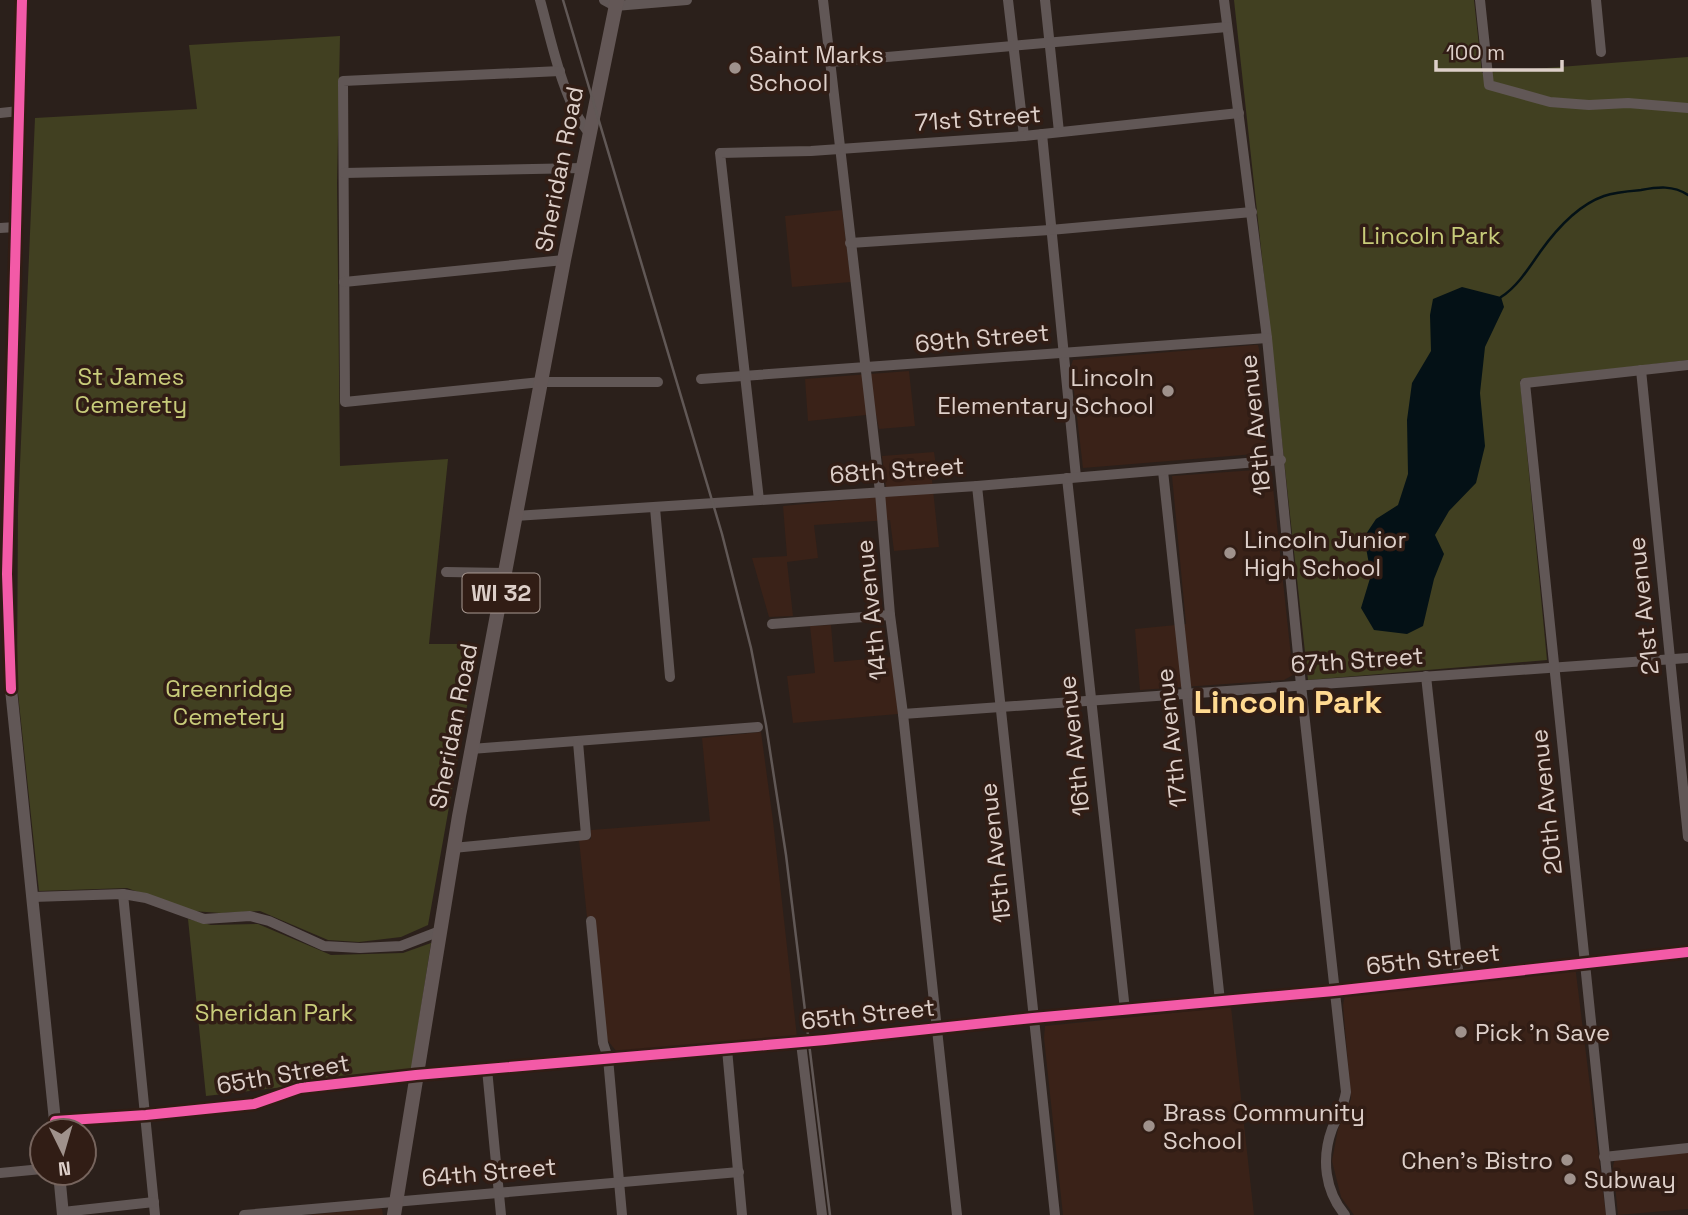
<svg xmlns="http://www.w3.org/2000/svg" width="1688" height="1215" font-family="'Space Grotesk',sans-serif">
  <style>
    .built { fill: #3a2218 }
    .green { fill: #414021 }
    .water { fill: #041116 }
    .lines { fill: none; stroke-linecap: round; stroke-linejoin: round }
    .stream { stroke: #041116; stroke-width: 2.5 }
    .minor { stroke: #615756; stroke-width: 10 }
    .tertiary { stroke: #615756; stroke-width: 12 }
    .primary { stroke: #635756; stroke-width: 14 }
    .rail { stroke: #615856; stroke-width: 2.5 }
    .cycleway-casing { stroke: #311d15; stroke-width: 15 }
    .cycleway { stroke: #f35aa7; stroke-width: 10 }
    .poi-dot { fill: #9f928c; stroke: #311d15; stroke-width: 2.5 }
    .labels { text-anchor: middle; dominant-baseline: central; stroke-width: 7; stroke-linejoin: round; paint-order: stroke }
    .shield { fill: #311d15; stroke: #a99a93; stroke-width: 2 }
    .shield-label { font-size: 23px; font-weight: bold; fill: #ddcfc9 }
    .poi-label { font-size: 24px; fill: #ddcfc9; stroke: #311d15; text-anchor: start }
    .street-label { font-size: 24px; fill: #ddcfc9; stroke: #311d15 }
    .park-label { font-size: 24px; fill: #c8cc7a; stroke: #311d15 }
    .district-label { font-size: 32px; font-weight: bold; fill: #ffda91; stroke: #311d15 }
  </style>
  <rect width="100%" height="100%" fill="#2b201b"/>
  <g class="built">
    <path d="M 842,210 L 851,282 L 792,287 L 785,216 Z"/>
    <path d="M 1254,345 L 1258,345 L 1259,349 L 1267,453 L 1083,468 L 1071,366 L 1073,360 Z"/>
    <path d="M 909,371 L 915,426 L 879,429 L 876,414 L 808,421 L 805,379 Z"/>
    <path d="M 934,452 L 938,479 L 932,480 L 939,547 L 894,551 L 890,520 L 814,525 L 818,558 L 787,562 L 793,616 L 769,617 L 752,558 L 787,556 L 783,506 L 887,496 L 882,456 Z"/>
    <path d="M 1269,469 L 1272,478 L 1293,675 L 1284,680 L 1140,690 L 1135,629 L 1186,624 L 1172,476 Z"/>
    <path d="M 831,625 L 834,662 L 892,657 L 898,714 L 793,723 L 787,676 L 815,673 L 810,626 Z"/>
    <path d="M 761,732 L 773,821 L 797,1037 L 617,1052 L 608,1041 L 605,1032 L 594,917 L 587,917 L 579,840 L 591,839 L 591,830 L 710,821 L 702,738 Z"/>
    <path d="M 1575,965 L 1606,1215 L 1354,1215 L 1341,1197 L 1332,1161 L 1338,1129 L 1351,1099 L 1343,1005 L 1345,995 L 1388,992 L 1388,985 Z"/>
    <path d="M 1231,1007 L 1254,1215 L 1063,1215 L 1044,1038 L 1045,1026 Z"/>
    <path d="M 1688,1152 L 1688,1209 L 1618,1215 L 1613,1166 L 1615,1159 Z"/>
    <path d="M 378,1208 L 382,1209 L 383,1215 L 308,1215 Z"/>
  </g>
  <g class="green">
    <path d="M 1234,0 L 1474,0 L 1482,73 L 1688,57 L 1688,360 L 1520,380 L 1547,660 L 1308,680 Z"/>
    <path d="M 340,36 L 337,183 L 340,466 L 448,459 L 429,644 L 478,644 L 428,925 L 401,937 L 359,942 L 328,940 L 260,911 L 221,913 L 192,911 L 127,888 L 39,891 L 17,684 L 18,511 L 35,118 L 197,109 L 189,45 Z"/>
    <path d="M 188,919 L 211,925 L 258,924 L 331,955 L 403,953 L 431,943 L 411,1072 L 206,1096 Z"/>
  </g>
  <path class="water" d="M 1462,287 L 1501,297 L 1504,307 L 1485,347 L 1480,393 L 1485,446 L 1476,483 L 1449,511 L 1435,535 L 1444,554 L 1434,579 L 1423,626 L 1407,634 L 1374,630 L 1361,608 L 1371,575 L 1364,537 L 1376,519 L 1398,505 L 1408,474 L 1407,420 L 1412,383 L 1431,351 L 1430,315 L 1433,299 Z"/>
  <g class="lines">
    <path class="stream" d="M 1501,297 C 1517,287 1529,268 1540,252 C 1555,231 1578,205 1604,196 C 1615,192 1629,191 1641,190 C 1658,187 1673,185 1688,195"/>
    <g class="minor">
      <path d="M 540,0 C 551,39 563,102 589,133"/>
      <path d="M 604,0 L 615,6 L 687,0"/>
      <path d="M 823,0 L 880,492 L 890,615 L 903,714 L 957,1215"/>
      <path d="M 1008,0 L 1024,136"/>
      <path d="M 1045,0 L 1059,132"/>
      <path d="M 1224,0 L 1267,338 L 1301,685 L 1346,1092 C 1344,1106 1337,1117 1332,1129 C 1321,1159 1325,1191 1345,1215"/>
      <path d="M 1480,0 L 1489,85 L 1550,102 L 1589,105 L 1628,103 L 1688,108"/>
      <path d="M 1596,0 L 1601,52"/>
      <path d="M 830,62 L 1227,27"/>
      <path d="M 560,71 L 343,81 L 345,402 L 541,382 L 658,382"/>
      <path d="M 0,113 L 19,111"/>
      <path d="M 1042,134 L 1076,477"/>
      <path d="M 344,173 L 583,168"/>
      <path d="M 0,228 L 16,227"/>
      <path d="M 850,243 L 1050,230 L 1252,212"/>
      <path d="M 344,282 L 564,260"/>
      <path d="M 1641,370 L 1688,837"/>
      <path d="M 701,379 L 1267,338"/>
      <path d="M 1163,471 L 1220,1001"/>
      <path d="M 1067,478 L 1125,1010"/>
      <path d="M 977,486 L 1055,1215"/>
      <path d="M 759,500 L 720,153 L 811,151 L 1024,136 L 1239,113"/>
      <path d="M 655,508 L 670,677"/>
      <path d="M 515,516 L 977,486 L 1281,460"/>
      <path d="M 446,572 L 505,573"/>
      <path d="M 772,624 L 890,615"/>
      <path d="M 1426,676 L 1459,978"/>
      <path d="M 903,714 L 1688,658"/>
      <path d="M 471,749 L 758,727"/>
      <path d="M 453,848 L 586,835 L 578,742"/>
      <path d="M 123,894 L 155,1215"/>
      <path d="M 33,897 L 123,894 L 146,898 L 204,919 L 250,916 L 269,921 L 324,946 L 360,948 L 401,946 L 440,931"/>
      <path d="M 591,921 L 603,1043 L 608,1058 L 622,1215"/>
      <path d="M 801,1043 L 822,1215"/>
      <path d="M 727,1049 L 742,1215"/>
      <path d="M 487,1069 L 501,1215"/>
      <path d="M 55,1121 L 146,1115 L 254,1104 L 300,1088 L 416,1075 L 825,1040 L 1033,1018 L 1334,991 L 1688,952"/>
      <path d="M 1604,1157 L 1688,1148"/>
      <path d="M 0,1173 L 42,1169"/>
      <path d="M 63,1212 L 154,1202"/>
      <path d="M 244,1215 L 739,1172"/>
      <path d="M 1611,1215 L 1525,383 L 1688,365"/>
    </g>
    <g class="tertiary">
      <path d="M 22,0 L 7,574 L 11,689 L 56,1131"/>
      <path d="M 59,1173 L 63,1215"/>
    </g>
    <path class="primary" d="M 394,1215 L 459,816 L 564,260 L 617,0"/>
    <path class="rail" d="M 563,0 L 722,534 L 751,648 L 766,725 L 786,855 L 830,1215"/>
    <defs>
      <g id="cycleway">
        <path d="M 11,689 L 7,574 L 22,0"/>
        <path d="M 55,1121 L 146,1115 L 254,1104 L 300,1088 L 416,1075 L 825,1040 L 1033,1018 L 1334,991 L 1688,952"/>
      </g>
    </defs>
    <use href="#cycleway" class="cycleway-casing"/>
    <use href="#cycleway" class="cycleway"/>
  </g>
  <g class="poi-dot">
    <circle cx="735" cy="68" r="7"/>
    <circle cx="1168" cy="391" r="7"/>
    <circle cx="1230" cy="553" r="7"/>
    <circle cx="1461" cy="1032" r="7"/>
    <circle cx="1149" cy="1126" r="7"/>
    <circle cx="1567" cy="1160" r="7"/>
    <circle cx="1570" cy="1179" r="7"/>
  </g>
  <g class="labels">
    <rect class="shield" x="462.5" y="573.5" width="77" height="39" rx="5"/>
    <g class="shield-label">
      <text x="501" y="593">WI 32</text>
    </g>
    <g class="poi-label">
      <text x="749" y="54">Saint Marks<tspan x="749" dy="28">School</tspan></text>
      <text x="1154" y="377" text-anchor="end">Lincoln<tspan x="1154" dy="28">Elementary School</tspan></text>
      <text x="1244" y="539">Lincoln Junior<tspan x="1244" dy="28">High School</tspan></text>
      <text x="1475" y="1032">Pick 'n Save</text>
      <text x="1163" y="1112">Brass Community<tspan x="1163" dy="28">School</tspan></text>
      <text x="1553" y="1160" text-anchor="end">Chen's Bistro</text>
      <text x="1584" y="1179">Subway</text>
    </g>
    <g class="street-label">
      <text transform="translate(978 118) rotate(-4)">71st Street</text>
      <text transform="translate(559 169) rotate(-79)">Sheridan Road</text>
      <text transform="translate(982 338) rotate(-5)">69th Street</text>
      <text transform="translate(1255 425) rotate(-96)">18th Avenue</text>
      <text transform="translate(897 470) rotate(-4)">68th Street</text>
      <text transform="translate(1643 606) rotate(-96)">21st Avenue</text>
      <text transform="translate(871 610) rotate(-96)">14th Avenue</text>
      <text transform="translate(1357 660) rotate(-4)">67th Street</text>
      <text transform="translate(453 726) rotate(-79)">Sheridan Road</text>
      <text transform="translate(1171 738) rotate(-96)">17th Avenue</text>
      <text transform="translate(1074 746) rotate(-96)">16th Avenue</text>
      <text transform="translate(1546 802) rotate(-96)">20th Avenue</text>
      <text transform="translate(995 853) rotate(-96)">15th Avenue</text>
      <text transform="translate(1433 959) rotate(-6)">65th Street</text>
      <text transform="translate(868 1014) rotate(-6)">65th Street</text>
      <text transform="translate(283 1074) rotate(-10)">65th Street</text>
      <text transform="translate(489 1172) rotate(-5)">64th Street</text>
    </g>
    <g class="park-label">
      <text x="1431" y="235">Lincoln Park</text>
      <text x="131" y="376">St James<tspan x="131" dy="28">Cemerety</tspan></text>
      <text x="229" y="688">Greenridge<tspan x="229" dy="28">Cemetery</tspan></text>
      <text x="274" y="1012">Sheridan Park</text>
    </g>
    <g class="district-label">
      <text x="1288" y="702">Lincoln Park</text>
    </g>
  </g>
  <g transform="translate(63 1152) rotate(175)"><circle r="33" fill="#311d15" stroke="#76645d" stroke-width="2"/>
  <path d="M0-5L12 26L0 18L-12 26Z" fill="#9f928c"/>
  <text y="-10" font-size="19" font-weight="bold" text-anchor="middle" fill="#ddcfc9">N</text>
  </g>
  <path d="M1436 60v10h126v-10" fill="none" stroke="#ddcfc9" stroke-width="3.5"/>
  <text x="1446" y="60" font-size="21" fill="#ddcfc9" stroke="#311d15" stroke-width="5" paint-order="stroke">100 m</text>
</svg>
